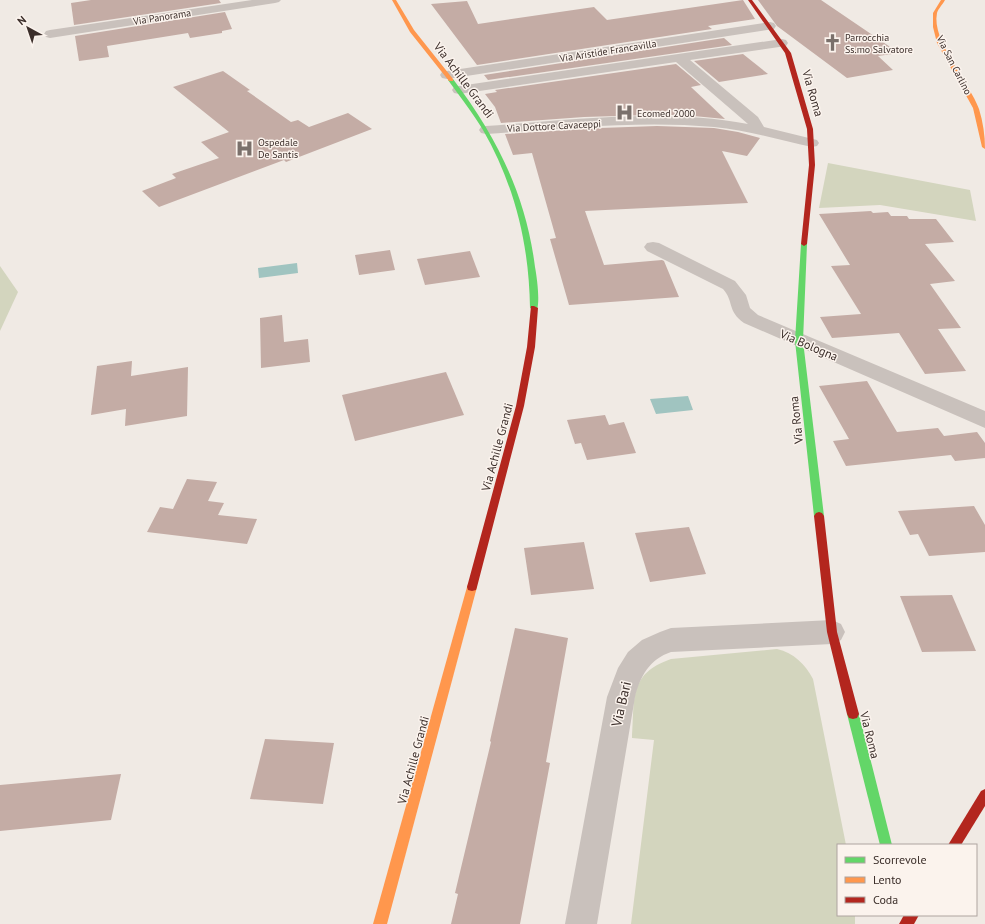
<svg xmlns="http://www.w3.org/2000/svg" width="985" height="924" font-family="'PT Sans',sans-serif">
  <style>
    .green { fill: #d3d5be }
    .water { fill: #a0c4c0 }
    .building { fill: #c4aca5 }
    .lines { fill: none; stroke-linecap: round; stroke-linejoin: round }
    .street { fill: #c9c1bc; fill-rule: evenodd }
    .fast { fill: #63d668; fill-rule: evenodd }
    .slow { fill: #ff974d; fill-rule: evenodd }
    .jam { fill: #b3261e; fill-rule: evenodd }
    .labels { text-anchor: middle; dominant-baseline: central; stroke-width: 3; stroke-linejoin: round; paint-order: stroke }
    .far-street-label { font-size: 10px; fill: #3b2e2a; stroke: #fbf3ed }
    .far-poi-label { font-size: 10px; fill: #3b2e2a; stroke: #fbf3ed; text-anchor: start }
    .street-label { font-size: 12px; fill: #3b2e2a; stroke: #fbf3ed }
    .near-street-label { font-size: 14px; fill: #3b2e2a; stroke: #fbf3ed }
  </style>
  <rect width="100%" height="100%" fill="#f0eae4"/>
  <g class="green">
    <path d="M 828,163 L 970,190 L 976,221 L 880,205 L 819,208 Z"/>
    <path d="M 0,266 L 18,292 L 0,331 Z"/>
    <path d="M 777,649 C 794,653 805,664 813,679 L 846,845 L 838,845 L 838,915 L 855,915 L 855,924 L 631,924 L 654,740 L 632,738 C 635,699 628,674 671,659 Z"/>
  </g>
  <g class="water">
    <path d="M 297,263 L 298,273 L 259,278 L 258,268 Z"/>
    <path d="M 688,396 L 693,410 L 656,414 L 650,399 Z"/>
  </g>
  <g class="building">
    <path d="M 91,0 L 219,0 L 221,3 L 74,25 L 71,3 Z"/>
    <path d="M 743,0 L 755,19 L 708,26 L 712,29 L 477,65 L 431,4 L 467,1 L 478,24 L 594,7 L 607,20 Z"/>
    <path d="M 758,0 L 821,0 L 899,53 L 878,56 L 893,70 L 847,78 L 777,26 Z"/>
    <path d="M 225,12 L 232,29 L 222,31 L 222,33 L 190,38 L 188,33 L 107,46 L 109,57 L 79,61 L 75,36 Z"/>
    <path d="M 724,38 L 732,45 L 488,80 L 484,75 Z"/>
    <path d="M 743,54 L 768,74 L 719,82 L 694,61 Z"/>
    <path d="M 676,64 L 701,85 L 691,87 L 725,119 L 683,115 L 650,115 L 584,117 L 501,123 L 495,107 L 485,94 L 497,92 L 495,90 Z"/>
    <path d="M 223,71 L 250,90 L 247,91 L 291,122 L 298,120 L 309,127 L 348,113 L 372,129 L 286,162 L 284,160 L 159,207 L 142,191 L 176,178 L 172,174 L 219,158 L 201,142 L 229,132 L 173,87 Z"/>
    <path d="M 657,126 L 714,128 L 738,132 L 760,138 L 747,156 L 722,151 L 748,203 L 585,211 L 604,265 L 662,260 L 664,261 L 679,297 L 569,305 L 550,239 L 556,238 L 532,153 L 513,155 L 505,134 L 600,128 Z"/>
    <path d="M 871,211 L 873,213 L 888,212 L 891,216 L 907,216 L 909,219 L 936,219 L 954,242 L 925,244 L 955,281 L 930,284 L 961,328 L 938,329 L 966,371 L 925,374 L 899,333 L 832,338 L 820,317 L 861,314 L 831,266 L 850,265 L 819,214 Z"/>
    <path d="M 390,250 L 395,270 L 359,275 L 355,255 Z"/>
    <path d="M 470,251 L 480,277 L 425,285 L 417,259 Z"/>
    <path d="M 282,315 L 284,342 L 308,339 L 310,362 L 261,368 L 260,318 Z"/>
    <path d="M 132,361 L 131,376 L 188,367 L 187,416 L 125,426 L 126,409 L 91,415 L 97,366 Z"/>
    <path d="M 446,372 L 464,415 L 355,441 L 342,395 Z"/>
    <path d="M 867,381 L 897,432 L 938,428 L 944,436 L 977,432 L 985,443 L 985,458 L 955,461 L 951,455 L 846,466 L 833,441 L 849,439 L 819,386 Z"/>
    <path d="M 605,415 L 609,425 L 624,422 L 636,453 L 587,460 L 581,443 L 575,444 L 567,420 Z"/>
    <path d="M 187,479 L 217,482 L 208,501 L 224,503 L 218,515 L 257,519 L 247,544 L 147,532 L 160,507 L 173,509 Z"/>
    <path d="M 974,506 L 985,525 L 985,552 L 929,556 L 918,534 L 910,535 L 898,511 Z"/>
    <path d="M 689,527 L 706,574 L 650,582 L 635,533 Z"/>
    <path d="M 584,542 L 594,589 L 531,595 L 524,548 Z"/>
    <path d="M 952,595 L 976,651 L 922,652 L 900,596 Z"/>
    <path d="M 515,628 L 568,638 L 546,762 L 550,763 L 520,924 L 451,924 L 458,894 L 455,893 L 491,742 L 490,741 Z"/>
    <path d="M 265,739 L 334,743 L 323,804 L 250,799 Z"/>
    <path d="M 121,774 L 111,820 L 0,831 L 0,785 Z"/>
  </g>
  <g class="lines">
    <g class="street">
      <path d="M 252,0 L 281,0 L 279,2 L 275,3 L 50,38 L 46,37 L 44,34 L 46,31 L 50,30 Z"/>
      <path d="M 770,22 L 774,23 L 776,26 L 774,29 L 447,79 L 442,78 L 440,75 L 442,72 L 447,71 Z"/>
      <path d="M 782,39 L 786,40 L 788,43 L 786,46 L 690,60 L 758,117 L 764,127 L 817,140 L 819,143 L 817,146 L 812,147 C 780,140 747,130 714,127 C 638,120 561,129 486,134 L 481,133 L 479,130 L 481,127 L 486,126 C 572,120 662,108 748,124 L 676,62 L 459,94 L 454,93 L 452,90 L 454,87 L 459,86 Z"/>
      <path d="M 653,242 L 659,243 L 735,281 L 746,295 L 750,308 L 758,315 L 985,411 L 985,428 L 744,323 C 727,311 734,301 723,289 L 647,251 L 644,247 L 647,243 Z"/>
      <path d="M 832,620 L 841,624 L 845,632 L 841,640 L 832,644 L 671,652 C 650,659 640,676 635,697 L 597,924 L 565,924 L 607,697 L 618,668 L 628,652 L 642,640 L 660,632 L 671,628 Z"/>
    </g>
    <g class="fast">
      <path d="M 449,79 L 453,79 C 497,137 526,195 535,267 C 537,278 540,300 537,310 L 534,310 L 530,308 C 529,244 515,186 483,130 C 473,113 460,97 448,80 Z"/>
      <path d="M 804,242 L 807,244 L 803,341 L 824,516 L 822,519 L 819,520 L 816,519 L 814,516 L 795,341 L 801,244 Z"/>
      <path d="M 853,709 L 857,710 L 859,714 L 892,845 L 880,845 L 847,714 L 849,710 Z"/>
    </g>
    <g class="slow">
      <path d="M 392,0 L 396,0 L 414,30 L 453,79 L 453,81 L 449,81 L 410,32 Z"/>
      <path d="M 941,0 L 945,0 C 943,4 938,9 937,13 C 931,41 970,83 979,109 C 983,122 985,135 985,149 L 982,147 L 973,108 L 937,43 L 933,27 L 933,13 Z"/>
      <path d="M 472,583 L 476,584 L 477,587 L 387,924 L 373,924 L 467,587 L 468,584 Z"/>
    </g>
    <g class="jam">
      <path d="M 748,0 L 752,0 L 791,53 L 813,129 L 815,165 L 807,244 L 804,246 L 801,244 L 809,165 L 807,129 L 785,53 Z"/>
      <path d="M 531,306 L 534,306 L 538,308 L 535,347 L 524,406 L 477,587 L 476,590 L 472,591 L 468,590 L 467,587 L 516,406 L 527,347 Z"/>
      <path d="M 819,512 L 822,513 L 824,516 L 837,632 L 859,714 L 857,718 L 853,719 L 849,718 L 847,714 L 827,632 L 814,516 L 816,513 Z"/>
      <path d="M 985,789 L 985,806 L 961,845 L 948,845 L 981,791 Z"/>
      <path d="M 904,915 L 919,915 L 914,924 L 899,924 Z"/>
    </g>
  </g>
  <defs>
    <symbol id="church-bare" viewBox="-9 -9 18 18"><path d="M-1.2-6h2.4v3.5h3.3v2.4h-3.3V6h-2.4V-.1h-3.3v-2.4h3.3Z" fill="#7a706b" stroke="#fbf3ed" stroke-width="2.5" paint-order="stroke"/></symbol>
    <symbol id="hospital-bare" viewBox="-9 -9 18 18"><path d="M-5-5h3v3.5h4V-5h3V5h-3V1.5h-4V5h-3Z" fill="#7a706b" stroke="#fbf3ed" stroke-width="2.5" paint-order="stroke"/></symbol>
  </defs>
  <g fill-rule="evenodd">
    <use href="#church-bare" x="820" y="30" width="25" height="25"/>
    <use href="#hospital-bare" x="612" y="100" width="25" height="25"/>
    <use href="#hospital-bare" x="232" y="136" width="25" height="25"/>
  </g>
  <g class="labels">
    <g class="far-street-label">
      <text transform="translate(162 17) rotate(-9)">Via Panorama</text>
      <text transform="translate(608 51) rotate(-9)">Via Aristide Francavilla</text>
      <text transform="translate(954 65) rotate(63)">Via San Carlino</text>
      <text transform="translate(554 126) rotate(-3)">Via Dottore Cavaceppi</text>
    </g>
    <g class="far-poi-label">
      <text x="845" y="37">Parrocchia<tspan x="845" dy="12">Ss.mo Salvatore</tspan></text>
      <text x="637" y="113">Ecomed 2000</text>
      <text x="258" y="142">Ospedale<tspan x="258" dy="12">De Santis</tspan></text>
    </g>
    <g class="street-label">
      <text transform="translate(464 80) rotate(53)">Via Achille Grandi</text>
      <text transform="translate(813 93) rotate(74)">Via Roma</text>
      <text transform="translate(809 345) rotate(23)">Via Bologna</text>
      <text transform="translate(796 420) rotate(-96)">Via Roma</text>
      <text transform="translate(497 447) rotate(-75)">Via Achille Grandi</text>
      <text transform="translate(870 735) rotate(76)">Via Roma</text>
      <text transform="translate(413 760) rotate(-75)">Via Achille Grandi</text>
    </g>
    <g class="near-street-label">
      <text transform="translate(621 704) rotate(-77)">Via Bari</text>
    </g>
  </g>
  <rect x="837" y="844" width="140" height="72" fill="#fbf3ed" stroke="#aea49f"/>
  <rect x="845" y="857" width="20" height="6" fill="#63d668" stroke="#aea49f"/>
  <text x="873" y="864" font-size="12" fill="#3b2e2a">Scorrevole</text>
  <rect x="845" y="877" width="20" height="6" fill="#ff974d" stroke="#aea49f"/>
  <text x="873" y="884" font-size="12" fill="#3b2e2a">Lento</text>
  <rect x="845" y="897" width="20" height="6" fill="#b3261e" stroke="#aea49f"/>
  <text x="873" y="904" font-size="12" fill="#3b2e2a">Coda</text>
  <g transform="translate(28 28) rotate(320)" stroke="#fbf3ed" stroke-width="3" paint-order="stroke">
  <path d="M0-3L7 15L0 10L-7 15Z" fill="#3b2e2a"/>
  <text y="-6" font-size="11" font-weight="bold" text-anchor="middle" fill="#3b2e2a">N</text>
  </g>
</svg>
